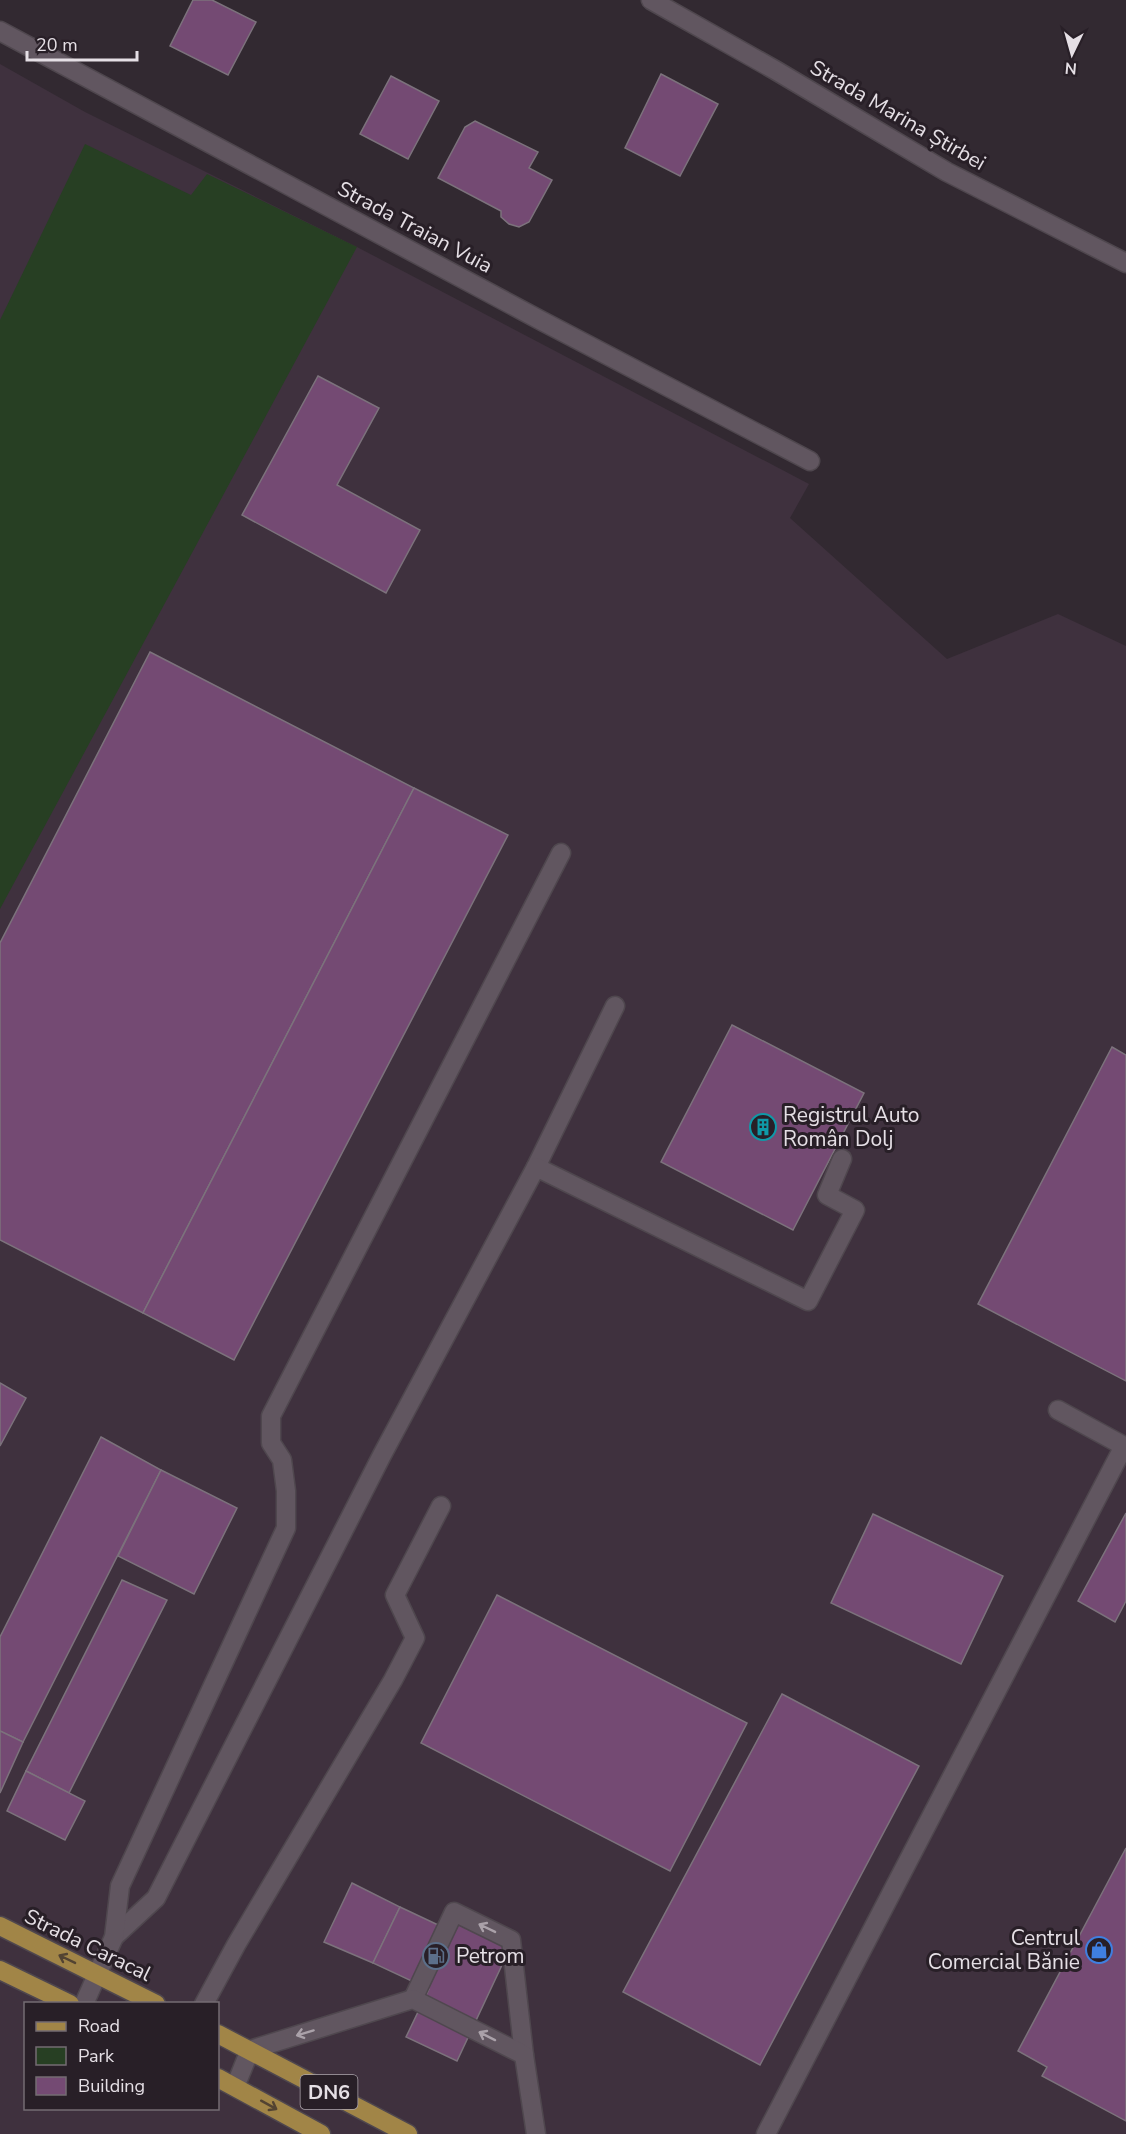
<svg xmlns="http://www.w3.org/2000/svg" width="1126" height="2134" font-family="'Nunito Sans',sans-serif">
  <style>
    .built { fill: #3f313e; fill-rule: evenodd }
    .green { fill: #273f23 }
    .building { fill: #744a73; stroke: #7c727c; stroke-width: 1.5 }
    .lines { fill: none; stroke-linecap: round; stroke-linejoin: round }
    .lane-casing { stroke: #4f474e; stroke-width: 21 }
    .street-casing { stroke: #4f474e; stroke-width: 21 }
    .primary-casing { stroke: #4f474e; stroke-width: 21 }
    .lane { stroke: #615660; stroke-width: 18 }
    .street { stroke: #615660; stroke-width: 18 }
    .primary { stroke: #a18547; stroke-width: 18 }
    .oneway { stroke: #aaa1a9 }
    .oneway2 { stroke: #524332 }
    .labels { text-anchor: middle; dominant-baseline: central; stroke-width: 6; stroke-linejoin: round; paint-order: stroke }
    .shield { fill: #281f27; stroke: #aca5ac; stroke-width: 1.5 }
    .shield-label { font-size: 20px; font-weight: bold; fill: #e5dfe5 }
    .street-label { font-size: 21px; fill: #e5dfe5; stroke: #281f27 }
    .poi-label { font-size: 21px; fill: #e5dfe5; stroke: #281f27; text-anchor: start }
  </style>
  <rect width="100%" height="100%" fill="#322931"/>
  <path class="built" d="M 0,64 L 85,112 L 357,247 L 809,484 L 790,518 L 947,659 L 1058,614 L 1126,646 L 1126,2134 L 0,2134 ZM 26,2004 L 218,2004 L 218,2108 L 26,2108 Z"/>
  <path class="green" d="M 85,144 L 191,195 L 207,174 L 357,247 L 0,909 L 0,320 Z"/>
  <g class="building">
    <path d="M 193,0 L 212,0 L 256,22 L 228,75 L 170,46 Z"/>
    <path d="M 661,74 L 718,104 L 680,176 L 625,148 Z"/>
    <path d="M 391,76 L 439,101 L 408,159 L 360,134 Z"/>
    <path d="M 475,121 L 538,152 L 529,168 L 552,180 L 529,222 L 519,227 L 509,224 L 501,217 L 501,211 L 438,178 L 465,127 Z"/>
    <path d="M 318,376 L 379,408 L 337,485 L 420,530 L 386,593 L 242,515 Z"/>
    <path d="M 150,652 L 414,788 L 143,1313 L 0,1240 L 0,943 Z"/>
    <path d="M 414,788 L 508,835 L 234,1360 L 143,1313 Z"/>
    <path d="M 732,1025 L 864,1093 L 793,1230 L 661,1162 Z"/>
    <path d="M 1112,1047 L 1126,1055 L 1126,1381 L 978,1304 Z"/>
    <path d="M 0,1383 L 26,1398 L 0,1446 Z"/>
    <path d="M 101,1437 L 161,1470 L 23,1742 L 0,1731 L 0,1637 Z"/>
    <path d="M 161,1470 L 237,1508 L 194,1594 L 118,1556 Z"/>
    <path d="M 1126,1513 L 1126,1601 L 1115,1622 L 1078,1601 Z"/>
    <path d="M 873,1514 L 1003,1576 L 961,1664 L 831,1603 Z"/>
    <path d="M 122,1580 L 167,1600 L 69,1793 L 26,1771 Z"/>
    <path d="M 497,1595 L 747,1723 L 670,1871 L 421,1743 Z"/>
    <path d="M 782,1694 L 919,1766 L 760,2065 L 623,1992 Z"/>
    <path d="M 0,1731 L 23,1742 L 0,1793 Z"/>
    <path d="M 26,1771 L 85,1801 L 65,1840 L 7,1811 Z"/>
    <path d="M 1126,1848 L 1126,2121 L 1042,2076 L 1047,2067 L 1018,2051 Z"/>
    <path d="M 352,1883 L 400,1907 L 373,1963 L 324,1942 Z"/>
    <path d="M 400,1907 L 453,1932 L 458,1923 L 510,1948 L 457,2061 L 406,2037 L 429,1989 L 373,1963 Z"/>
  </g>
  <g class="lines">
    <defs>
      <g id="lane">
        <path d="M 536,1167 L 615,1006"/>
        <path d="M 114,1937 L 156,1898 L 382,1455 L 536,1167 L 808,1301 L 855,1210 L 827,1195 L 842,1159"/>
        <path d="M 413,1999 L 454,1912 L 511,1940 L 524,2055"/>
        <path d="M 84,2004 L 114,1937 L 120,1886 L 286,1528 L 286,1491 L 282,1460 L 271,1443 L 271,1416 L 561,853"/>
        <path d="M 204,2004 L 236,1945 L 393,1680 L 415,1638 L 395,1595 L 441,1506"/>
        <path d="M 235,2087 L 250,2050 L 413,1999 L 524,2055 L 536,2134"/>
        <path d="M 766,2134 L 1124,1446 L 1058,1410"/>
      </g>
      <g id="street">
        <path d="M 651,0 L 775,70 L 947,172 L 1126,263"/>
        <path d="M 0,31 L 540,320 L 810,461"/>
      </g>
      <g id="primary">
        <path d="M 0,1926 L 156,2004"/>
        <path d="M 0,1970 L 70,2004"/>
        <path d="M 218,2034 L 408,2134"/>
        <path d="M 218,2078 L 321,2134"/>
      </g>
    </defs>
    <use href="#lane" class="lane-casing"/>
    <use href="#street" class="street-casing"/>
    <use href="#primary" class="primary-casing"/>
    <use href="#lane" class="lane"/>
    <use href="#street" class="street"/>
    <use href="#primary" class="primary"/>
  </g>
  <defs><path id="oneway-shaft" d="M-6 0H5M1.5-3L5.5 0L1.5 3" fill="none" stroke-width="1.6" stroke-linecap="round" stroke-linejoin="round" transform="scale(1.5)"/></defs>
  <g class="oneway">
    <use href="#oneway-shaft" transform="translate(487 1928) rotate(-154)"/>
    <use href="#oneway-shaft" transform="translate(305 2033) rotate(163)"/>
    <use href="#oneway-shaft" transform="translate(487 2036) rotate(-153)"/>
  </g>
  <g class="oneway2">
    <use href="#oneway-shaft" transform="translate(67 1959) rotate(-154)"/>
    <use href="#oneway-shaft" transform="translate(269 2105) rotate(29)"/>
  </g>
  <defs>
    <symbol id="building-ring" viewBox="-11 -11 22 22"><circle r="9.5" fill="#281f27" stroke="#0f9aa8" stroke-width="1.5"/><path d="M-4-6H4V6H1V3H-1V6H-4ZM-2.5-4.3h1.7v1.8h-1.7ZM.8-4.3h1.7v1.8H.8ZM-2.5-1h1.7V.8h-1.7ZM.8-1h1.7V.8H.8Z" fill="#0f9aa8"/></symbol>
    <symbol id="shop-ring" viewBox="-11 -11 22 22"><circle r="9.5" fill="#281f27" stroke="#3f7fe0" stroke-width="1.5"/><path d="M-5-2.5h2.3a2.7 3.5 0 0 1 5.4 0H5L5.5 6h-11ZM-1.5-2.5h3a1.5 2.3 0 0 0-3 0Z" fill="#3f7fe0"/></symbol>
    <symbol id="fuel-ring" viewBox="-11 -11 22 22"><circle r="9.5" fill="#281f27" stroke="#5c6f8a" stroke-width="1.5"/><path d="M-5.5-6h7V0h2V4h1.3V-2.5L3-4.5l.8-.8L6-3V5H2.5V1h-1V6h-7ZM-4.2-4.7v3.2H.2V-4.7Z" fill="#5c6f8a"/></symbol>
  </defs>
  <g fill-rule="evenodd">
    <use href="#building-ring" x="748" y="1112" width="30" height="30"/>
    <use href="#shop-ring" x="1084" y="1935" width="30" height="30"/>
    <use href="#fuel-ring" x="421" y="1941" width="30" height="30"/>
  </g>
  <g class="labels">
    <rect class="shield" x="300.5" y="2075" width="57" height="34" rx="4.5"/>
    <g class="shield-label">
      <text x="329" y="2092">DN6</text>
    </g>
    <g class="street-label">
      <text transform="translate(898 115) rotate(30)">Strada Marina Știrbei</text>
      <text transform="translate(415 227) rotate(28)">Strada Traian Vuia</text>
      <text transform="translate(88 1945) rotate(26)">Strada Caracal</text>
    </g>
    <g class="poi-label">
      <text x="783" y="1115">Registrul Auto<tspan x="783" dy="24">Român Dolj</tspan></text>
      <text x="1080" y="1938" text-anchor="end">Centrul<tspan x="1080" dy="24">Comercial Bănie</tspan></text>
      <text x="456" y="1956">Petrom</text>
    </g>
  </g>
  <rect x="24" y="2002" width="195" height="108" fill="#281f27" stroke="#746c73" stroke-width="1.5"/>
  <rect x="36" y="2022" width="30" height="9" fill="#a18547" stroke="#746c73" stroke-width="1.5"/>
  <text x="78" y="2032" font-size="18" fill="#e5dfe5">Road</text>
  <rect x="36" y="2047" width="30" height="18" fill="#273f23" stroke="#746c73" stroke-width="1.5"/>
  <text x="78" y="2062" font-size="18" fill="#e5dfe5">Park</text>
  <rect x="36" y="2077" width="30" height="18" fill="#744a73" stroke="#746c73" stroke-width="1.5"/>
  <text x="78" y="2092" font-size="18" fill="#e5dfe5">Building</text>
  <g transform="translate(1072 54) rotate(185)" stroke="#281f27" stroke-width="4.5" paint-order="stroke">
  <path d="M0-4.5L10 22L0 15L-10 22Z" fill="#e5dfe5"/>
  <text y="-9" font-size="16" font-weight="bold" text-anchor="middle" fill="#e5dfe5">N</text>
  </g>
  <path d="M27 51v9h110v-9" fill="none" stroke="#e5dfe5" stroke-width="3"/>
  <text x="36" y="51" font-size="18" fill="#e5dfe5" stroke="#281f27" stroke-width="4.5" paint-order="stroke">20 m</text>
</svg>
